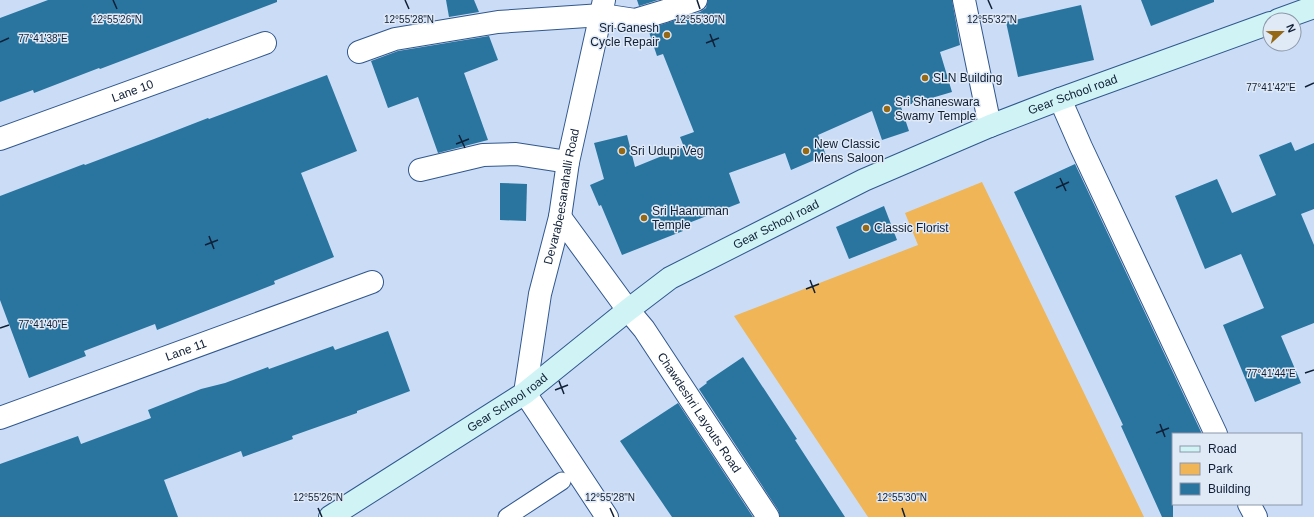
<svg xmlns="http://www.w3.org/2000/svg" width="1314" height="517" font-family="Arial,sans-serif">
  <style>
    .green { fill: #efb556 }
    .building { fill: #29759f }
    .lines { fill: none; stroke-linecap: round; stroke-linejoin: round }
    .service-casing { stroke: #31578d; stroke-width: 19 }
    .minor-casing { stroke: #31578d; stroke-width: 24 }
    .tertiary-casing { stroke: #31578d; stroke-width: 24 }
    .secondary-casing { stroke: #31578d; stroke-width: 24 }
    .service { stroke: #fff; stroke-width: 17 }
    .minor { stroke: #fff; stroke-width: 22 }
    .tertiary { stroke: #fff; stroke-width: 22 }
    .secondary { stroke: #d0f4f5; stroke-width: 22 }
    .ticks { fill: none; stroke: #0f1f36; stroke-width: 1.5 }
    .poi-dot { fill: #946814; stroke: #e0e9f6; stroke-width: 1.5 }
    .labels { text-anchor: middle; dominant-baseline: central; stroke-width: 3; stroke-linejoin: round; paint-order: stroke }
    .poi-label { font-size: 12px; fill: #0f1f36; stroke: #e0e9f6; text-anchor: start }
    .street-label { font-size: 12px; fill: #0f1f36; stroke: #e0e9f6 }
    .ticks-label { font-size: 10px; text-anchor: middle; fill: #0f1f36; stroke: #e0e9f6; stroke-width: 3; stroke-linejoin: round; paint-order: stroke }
  </style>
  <rect width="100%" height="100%" fill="#cbddf6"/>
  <path class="green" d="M 982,182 L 1144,517 L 868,517 L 734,316 L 918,245 L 905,213 Z"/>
  <g class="building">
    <path d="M 48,0 L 277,0 L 277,2 L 100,69 L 99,68 L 34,93 L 33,90 L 0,102 L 0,18 Z"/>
    <path d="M 446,0 L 474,0 L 479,12 L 449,17 Z"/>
    <path d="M 637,0 L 658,0 L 639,6 Z"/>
    <path d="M 708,0 L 952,0 L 960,45 L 940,52 L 952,92 L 901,107 L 909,131 L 882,140 L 872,111 L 818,135 L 826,155 L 791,170 L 785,153 L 729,173 L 740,203 L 681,226 L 683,231 L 622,255 L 601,205 L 599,206 L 590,185 L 604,179 L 594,143 L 627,135 L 635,167 L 684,147 L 680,137 L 694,132 L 663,54 L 657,56 L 648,29 L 700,12 L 706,8 Z"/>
    <path d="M 1141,0 L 1214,0 L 1214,2 L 1151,26 Z"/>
    <path d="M 1081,5 L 1094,60 L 1018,77 L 1006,22 Z"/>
    <path d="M 489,36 L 498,60 L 464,73 L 488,140 L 438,153 L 418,97 L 388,108 L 371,61 L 398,51 Z"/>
    <path d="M 327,75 L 357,151 L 301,173 L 334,257 L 274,281 L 275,284 L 211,309 L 157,330 L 155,324 L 84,351 L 86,356 L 29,378 L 0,300 L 0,196 L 84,164 L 85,165 L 154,139 L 208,118 L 209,119 Z"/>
    <path d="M 1291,142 L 1295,151 L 1314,143 L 1314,209 L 1301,214 L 1314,245 L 1314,323 L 1281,336 L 1301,383 L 1255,402 L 1223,325 L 1264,308 L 1241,254 L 1205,269 L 1175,196 L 1217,179 L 1232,213 L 1276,195 L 1259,155 Z"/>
    <path d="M 1075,164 L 1202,434 L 1173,434 L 1173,517 L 1162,517 L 1121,426 L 1123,425 L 1014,192 Z"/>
    <path d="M 500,183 L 527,184 L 526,221 L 500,220 Z"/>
    <path d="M 884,206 L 897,240 L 849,259 L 836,227 Z"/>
    <path d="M 388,331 L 410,391 L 357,411 L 357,413 L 292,436 L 293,439 L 243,457 L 241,451 L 164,480 L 178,517 L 0,517 L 0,464 L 78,436 L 81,444 L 151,418 L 148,410 L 201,389 L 225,383 L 268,367 L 269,369 L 333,346 L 335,350 Z"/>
    <path d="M 743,357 L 797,439 L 795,440 L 845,517 L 780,517 L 778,510 L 699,389 L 707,383 L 706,382 Z"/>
    <path d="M 678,403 L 753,517 L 672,517 L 620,441 Z"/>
  </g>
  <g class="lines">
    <defs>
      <path id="service" d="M 507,517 L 562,481"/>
      <g id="minor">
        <path d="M 964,0 L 990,126"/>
        <path d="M 359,52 L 395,39 L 498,22 L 602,15 L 635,20 L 665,11 L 696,0"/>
        <path d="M 1060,99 L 1081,147 L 1216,434"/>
        <path id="s1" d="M 0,139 L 265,43"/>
        <path d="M 420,170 L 483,155 L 516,154 L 568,162"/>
        <path id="s2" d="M 628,310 L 644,329 L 768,517"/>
        <path d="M 525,393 L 607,517"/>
        <path id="s3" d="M 0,418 L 372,282"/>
        <path d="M 1249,504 L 1256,517"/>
      </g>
      <g id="tertiary">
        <path d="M 560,217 L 628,310"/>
        <path id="s4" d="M 525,393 L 540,294 L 560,217 L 568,162 L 604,0"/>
      </g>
      <g id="secondary">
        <path d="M 1278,20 L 1314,7"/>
        <path id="s5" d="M 330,517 L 525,393 L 628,310 L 670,278 L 864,180 L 990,126 L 1060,99 L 1270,23"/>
      </g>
    </defs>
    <use href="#service" class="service-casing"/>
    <use href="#minor" class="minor-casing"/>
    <use href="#tertiary" class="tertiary-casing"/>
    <use href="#secondary" class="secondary-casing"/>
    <use href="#service" class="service"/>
    <use href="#minor" class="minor"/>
    <use href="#tertiary" class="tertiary"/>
    <use href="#secondary" class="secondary"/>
  </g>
  <path class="ticks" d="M 113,0 L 117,9M 405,0 L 409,9M 697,0 L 700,9M 988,0 L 992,9M 710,34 L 715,47M 0,42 L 9,38M 706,43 L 719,38M 1305,87 L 1314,83M 459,135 L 465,148M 456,144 L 469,139M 1060,178 L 1066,191M 1056,188 L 1069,182M 209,236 L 214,249M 205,245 L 218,240M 810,280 L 815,293M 806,289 L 819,284M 0,328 L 9,325M 1305,373 L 1314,370M 559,381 L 564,394M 555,390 L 568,385M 1160,424 L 1165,437M 1156,433 L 1169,428M 318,508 L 322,517M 610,508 L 614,517M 902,508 L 905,517"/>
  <g class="poi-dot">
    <circle cx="667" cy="35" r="4"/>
    <circle cx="925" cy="78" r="4"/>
    <circle cx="887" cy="109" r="4"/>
    <circle cx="622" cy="151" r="4"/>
    <circle cx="806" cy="151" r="4"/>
    <circle cx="644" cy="218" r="4"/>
    <circle cx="866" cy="228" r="4"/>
  </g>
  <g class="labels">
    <g class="poi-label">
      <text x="659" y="28" text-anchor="end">Sri Ganesh<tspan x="659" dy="14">Cycle Repair</tspan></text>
      <text x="933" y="78">SLN Building</text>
      <text x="895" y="102">Sri Shaneswara<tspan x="895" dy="14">Swamy Temple</tspan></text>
      <text x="814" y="144">New Classic<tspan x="814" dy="14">Mens Saloon</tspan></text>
      <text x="630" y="151">Sri Udupi Veg</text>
      <text x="652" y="211">Sri Haanuman<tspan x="652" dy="14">Temple</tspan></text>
      <text x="874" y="228">Classic Florist</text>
    </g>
    <g class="street-label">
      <text stroke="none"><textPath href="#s1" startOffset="141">Lane 10</textPath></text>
      <text stroke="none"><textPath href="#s5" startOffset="859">Gear School road</textPath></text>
      <text stroke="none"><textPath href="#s4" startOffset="200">Devarabeesanahalli Road</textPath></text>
      <text stroke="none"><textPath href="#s5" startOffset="535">Gear School road</textPath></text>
      <text stroke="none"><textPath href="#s3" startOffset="198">Lane 11</textPath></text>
      <text stroke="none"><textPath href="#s5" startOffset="211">Gear School road</textPath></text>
      <text stroke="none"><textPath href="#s2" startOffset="125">Chawdeshri Layouts Road</textPath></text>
    </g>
  </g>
  <g class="ticks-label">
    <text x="992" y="23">12°55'32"N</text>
    <text x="117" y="23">12°55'26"N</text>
    <text x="409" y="23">12°55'28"N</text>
    <text x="700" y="23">12°55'30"N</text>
    <text x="43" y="42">77°41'38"E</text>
    <text x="1271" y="91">77°41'42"E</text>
    <text x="43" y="328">77°41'40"E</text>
    <text x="1271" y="377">77°41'44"E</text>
    <text x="318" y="501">12°55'26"N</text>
    <text x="610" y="501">12°55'28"N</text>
    <text x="902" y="501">12°55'30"N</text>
  </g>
  <rect x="1172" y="433" width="130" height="72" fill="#e0e9f6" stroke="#8c98a9"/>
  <rect x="1180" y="446" width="20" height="6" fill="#d0f4f5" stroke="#8c98a9"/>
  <text x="1208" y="453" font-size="12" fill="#0f1f36">Road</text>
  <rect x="1180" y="463" width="20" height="12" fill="#efb556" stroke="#8c98a9"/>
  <text x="1208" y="473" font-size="12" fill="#0f1f36">Park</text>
  <rect x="1180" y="483" width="20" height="12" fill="#29759f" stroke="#8c98a9"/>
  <text x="1208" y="493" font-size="12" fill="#0f1f36">Building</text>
  <g transform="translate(1282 32) rotate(68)"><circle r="19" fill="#e0e9f6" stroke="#8c98a9"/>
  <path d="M0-3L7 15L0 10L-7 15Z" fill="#946814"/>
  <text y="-6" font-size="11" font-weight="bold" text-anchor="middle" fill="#0f1f36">N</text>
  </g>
</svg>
